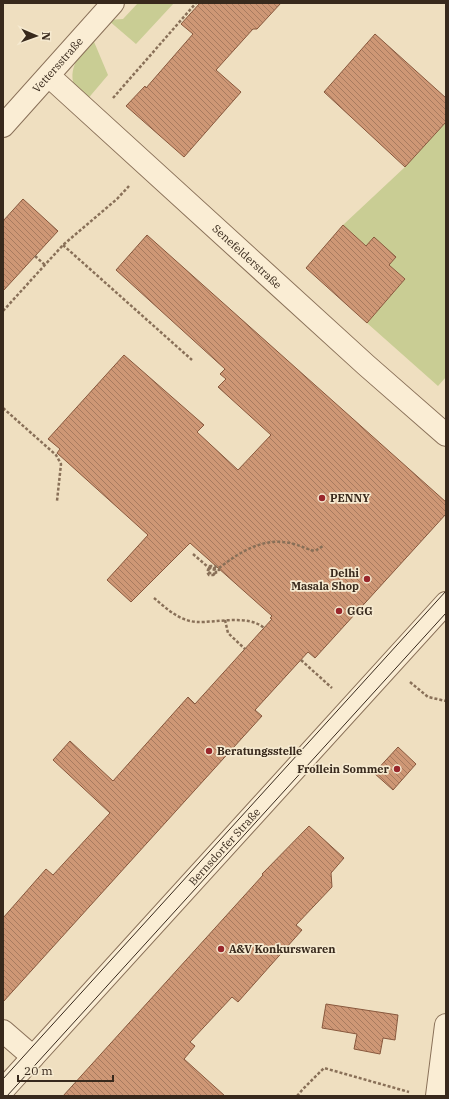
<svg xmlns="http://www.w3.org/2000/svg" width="449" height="1099" font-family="'IBM Plex Serif',serif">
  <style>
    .grass { fill: #c9cd94 }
    .building { fill: url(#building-back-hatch); stroke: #88583d }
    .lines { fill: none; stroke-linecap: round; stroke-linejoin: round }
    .minor-casing { stroke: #897058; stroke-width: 24 }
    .tertiary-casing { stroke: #897058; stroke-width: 24 }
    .path { stroke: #897058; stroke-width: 2.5; stroke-dasharray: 3 2; stroke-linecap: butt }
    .minor { stroke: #faedd4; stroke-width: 22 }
    .tertiary { stroke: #faedd4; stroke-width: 22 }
    .tram { stroke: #38291c; stroke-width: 1 }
    .path-bridge { stroke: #897058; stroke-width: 2.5; stroke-dasharray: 3 2; stroke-linecap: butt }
    .poi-dot { fill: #99262b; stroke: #f6ead0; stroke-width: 1.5 }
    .labels { text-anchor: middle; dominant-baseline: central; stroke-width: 3.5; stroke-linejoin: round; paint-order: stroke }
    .street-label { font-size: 11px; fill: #38291c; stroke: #f6ead0 }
    .poi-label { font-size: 11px; font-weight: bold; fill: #38291c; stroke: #f6ead0; text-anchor: start }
  </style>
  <defs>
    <pattern id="building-back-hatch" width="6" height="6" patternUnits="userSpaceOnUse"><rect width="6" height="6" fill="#ce9775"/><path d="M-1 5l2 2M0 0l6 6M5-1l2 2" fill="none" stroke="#a87b5f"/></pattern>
  </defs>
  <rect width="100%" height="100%" fill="#efdfc0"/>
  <g class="grass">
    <path d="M 138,3 L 174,3 L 136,44 L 108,20 L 123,19 Z"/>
    <path d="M 92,37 L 108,75 L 86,101 C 83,97 79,93 76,89 C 65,70 82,51 92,37 Z"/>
    <path d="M 446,122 L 446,377 L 438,386 L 367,323 L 405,279 L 389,265 L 396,257 L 374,238 L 366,246 L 343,225 L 405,167 Z"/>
  </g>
  <g class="building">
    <path d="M 200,3 L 281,3 L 257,29 L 253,29 L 216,70 L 241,92 L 184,157 L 126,106 L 145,86 L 146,88 L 193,34 L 181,24 Z"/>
    <path d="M 375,34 L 446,98 L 446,122 L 405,167 L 324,92 Z"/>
    <path d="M 23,199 L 58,231 L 3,291 L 3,221 Z"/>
    <path d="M 343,225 L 366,246 L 374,237 L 396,257 L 389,265 L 405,279 L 367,323 L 306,268 Z"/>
    <path d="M 147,235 L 446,502 L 446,514 L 315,658 L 308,652 L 255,710 L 262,716 L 3,1002 L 3,918 L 46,869 L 53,875 L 110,813 L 53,760 L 70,741 L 113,781 L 188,697 L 195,704 L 272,619 L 270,618 L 272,616 L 190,543 L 131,602 L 107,580 L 148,535 L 57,453 L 60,449 L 48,439 L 124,355 L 204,425 L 197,432 L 238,470 L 271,435 L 218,387 L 226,379 L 220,374 L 225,369 L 116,270 Z"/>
    <path d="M 398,747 L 416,764 L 393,790 L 374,773 Z"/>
    <path d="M 309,826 L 344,858 L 331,873 L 332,887 L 296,925 L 302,930 L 238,1002 L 232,997 L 190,1042 L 195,1046 L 184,1059 L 225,1096 L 63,1096 L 263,875 L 262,874 Z"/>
    <path d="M 326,1004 L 398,1015 L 395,1040 L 383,1038 L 380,1054 L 354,1049 L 357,1034 L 322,1028 Z"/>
  </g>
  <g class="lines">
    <defs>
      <g id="minor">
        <path id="s1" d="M 49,76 L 366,365 L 446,435"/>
        <path id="s2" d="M 3,126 L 113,3"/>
        <path d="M 3,1031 L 33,1057"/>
        <path d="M 437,1096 L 446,1025"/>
      </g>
      <g id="tertiary">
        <path id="s3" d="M 3,1090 L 446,603"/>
      </g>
    </defs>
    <use href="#minor" class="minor-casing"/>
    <use href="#tertiary" class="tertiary-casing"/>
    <g class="path">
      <path d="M 113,98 L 196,3"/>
      <path d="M 63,245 L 192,360"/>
      <path d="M 35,256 L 45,265"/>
      <path d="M 3,311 L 63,245 L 117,199 L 129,186"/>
      <path d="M 3,408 L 56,455 L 61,464 L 57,501"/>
      <path d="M 193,554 L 208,567 L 215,570 L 215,573 L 214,574 L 211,574 L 208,571 L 209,569"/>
      <path d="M 219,568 C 241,551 265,536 294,544 C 302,546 306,549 315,551 L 323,546"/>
      <path d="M 154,598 C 166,608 179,621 197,622 C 214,623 249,614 264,628"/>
      <path d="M 225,620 L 228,633 L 245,649"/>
      <path d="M 301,660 L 332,688"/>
      <path d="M 410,682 L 428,697 L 446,701"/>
      <path d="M 297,1096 L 303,1089 L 324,1068 L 409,1092"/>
    </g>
    <use href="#minor" class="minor"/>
    <use href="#tertiary" class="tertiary"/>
    <g class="tram">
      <path d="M 3,1079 L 446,591"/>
      <path d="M 7,1096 L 446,613"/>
    </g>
    <path class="path-bridge" d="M 209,569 L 211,567 L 216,569 L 216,574 L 213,575 L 209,575 L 207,572 L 210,566 L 215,566 L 219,570 L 219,568"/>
  </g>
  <g class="poi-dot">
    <circle cx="322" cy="498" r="4"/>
    <circle cx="367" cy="579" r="4"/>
    <circle cx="339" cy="611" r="4"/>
    <circle cx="209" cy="751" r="4"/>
    <circle cx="397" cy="769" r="4"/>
    <circle cx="221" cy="949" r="4"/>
  </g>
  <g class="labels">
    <g class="street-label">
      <text stroke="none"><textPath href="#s2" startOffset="82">Vettersstraße</textPath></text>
      <text stroke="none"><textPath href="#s1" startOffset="268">Senefelderstraße</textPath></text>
      <text stroke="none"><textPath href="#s3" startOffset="329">Bernsdorfer Straße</textPath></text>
    </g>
    <g class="poi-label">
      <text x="330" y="498">PENNY</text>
      <text x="359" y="573" text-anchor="end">Delhi<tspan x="359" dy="13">Masala Shop</tspan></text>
      <text x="347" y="611">GGG</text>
      <text x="217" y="751">Beratungsstelle</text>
      <text x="389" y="769" text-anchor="end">Frollein Sommer</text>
      <text x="229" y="949">A&amp;V Konkurswaren</text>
    </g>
  </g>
  <rect width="449" height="1099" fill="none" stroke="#38291c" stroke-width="8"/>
  <g transform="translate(36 36) rotate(92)" stroke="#f6ead0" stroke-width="3" paint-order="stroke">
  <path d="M0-3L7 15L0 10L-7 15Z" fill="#38291c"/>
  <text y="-6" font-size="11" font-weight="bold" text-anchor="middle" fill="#38291c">N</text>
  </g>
  <path d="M18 1075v6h95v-6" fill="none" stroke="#38291c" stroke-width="2"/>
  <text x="24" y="1075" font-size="12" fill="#38291c" stroke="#f6ead0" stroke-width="3" paint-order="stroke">20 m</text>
</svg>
